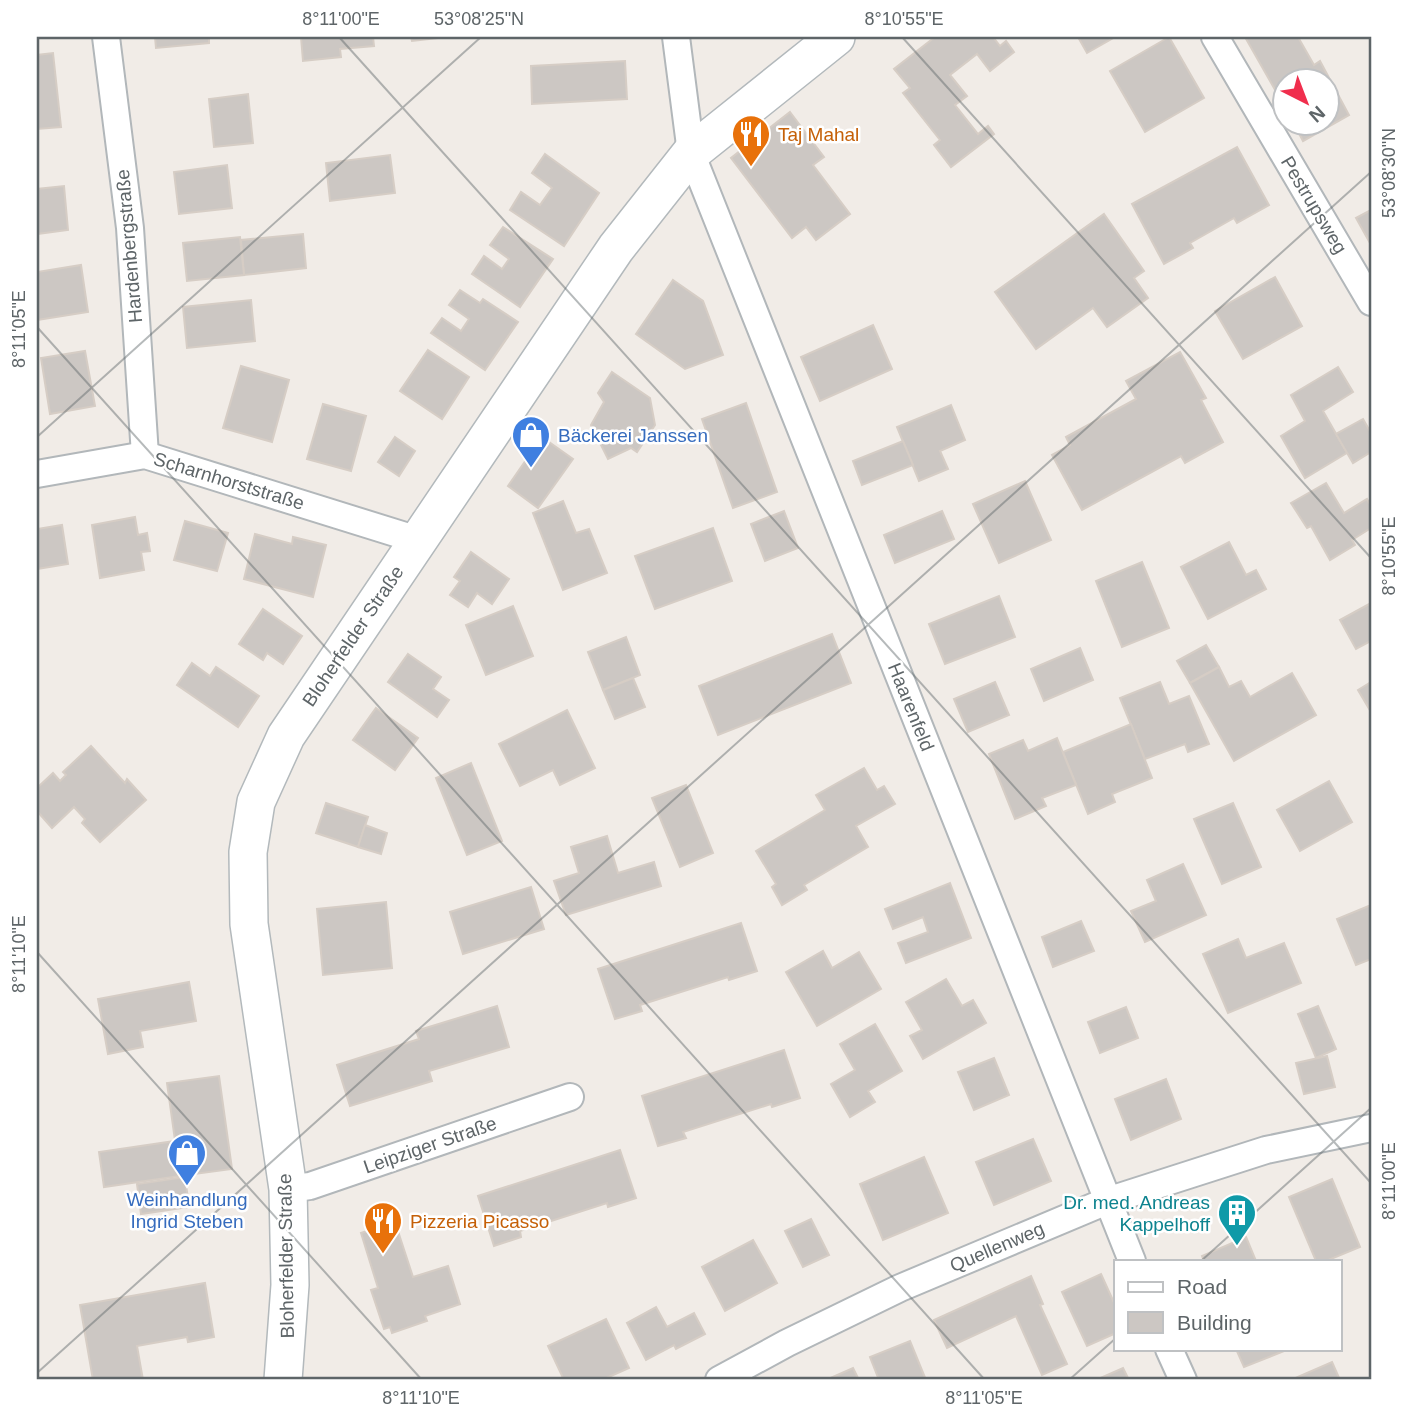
<svg xmlns="http://www.w3.org/2000/svg" width="1408" height="1417" font-family="Helvetica,sans-serif">
  <style>
    .building { fill: #ccc7c3; stroke: #d6cdc5; stroke-width: 2 }
    .lines { fill: none; stroke-linecap: round; stroke-linejoin: round }
    .street-casing { stroke: #b2b7ba; stroke-width: 30 }
    .secondary-casing { stroke: #b3b9bc; stroke-width: 40 }
    .street { stroke: #fff; stroke-width: 26 }
    .secondary { stroke: #fff; stroke-width: 37 }
    .ticks { fill: none; stroke: #5e6568; stroke-width: 2; stroke-opacity: 0.45 }
    .labels { text-anchor: middle; dominant-baseline: central; stroke-width: 5; stroke-linejoin: round; paint-order: stroke }
    .food-label { font-size: 19px; fill: #c56008; stroke: #fff; text-anchor: start }
    .street-label { font-size: 19px; fill: #5e6568; stroke: #fff }
    .shop-label { font-size: 19px; fill: #366cbe; stroke: #fff; text-anchor: start }
    .culture-label { font-size: 19px; fill: #0d838f; stroke: #fff; text-anchor: end }
    .neatline { fill: none; stroke: #5e6568; stroke-width: 2.5 }
    .ticks-label { font-size: 18px; text-anchor: middle; fill: #5e6568 }
  </style>
  <rect width="100%" height="100%" fill="#f1ece7"/>
  <g class="building">
    <path d="M 155,37 L 209,37 L 209,43 L 156,48 Z"/>
    <path d="M 301,37 L 373,37 L 374,46 L 340,49 L 341,57 L 303,61 Z"/>
    <path d="M 411,37 L 447,37 L 412,41 Z"/>
    <path d="M 935,37 L 993,37 L 1000,46 L 1006,41 L 1014,52 L 990,71 L 977,54 L 950,75 L 967,96 L 955,105 L 978,134 L 988,126 L 994,134 L 951,167 L 934,145 L 940,140 L 903,93 L 910,88 L 894,69 Z"/>
    <path d="M 1078,37 L 1115,37 L 1087,53 Z"/>
    <path d="M 1169,37 L 1204,98 L 1145,132 L 1110,71 Z"/>
    <path d="M 1245,37 L 1298,37 L 1314,65 L 1320,61 L 1349,115 L 1303,141 L 1293,122 L 1328,122 L 1328,80 L 1286,80 L 1286,109 Z"/>
    <path d="M 53,53 L 61,127 L 37,129 L 37,55 Z"/>
    <path d="M 625,61 L 627,99 L 532,104 L 531,66 Z"/>
    <path d="M 248,94 L 253,143 L 214,147 L 209,99 Z"/>
    <path d="M 790,112 L 824,157 L 813,165 L 850,214 L 816,240 L 806,227 L 792,238 L 731,158 Z"/>
    <path d="M 1237,147 L 1269,205 L 1237,223 L 1234,218 L 1190,243 L 1193,248 L 1164,264 L 1132,204 Z"/>
    <path d="M 545,154 L 599,193 L 564,246 L 510,210 L 521,192 L 540,205 L 552,188 L 532,173 Z"/>
    <path d="M 390,155 L 395,193 L 330,201 L 326,163 Z"/>
    <path d="M 227,165 L 232,208 L 179,214 L 174,172 Z"/>
    <path d="M 64,186 L 68,230 L 37,234 L 37,189 Z"/>
    <path d="M 1371,210 L 1371,245 L 1356,218 Z"/>
    <path d="M 1104,214 L 1144,271 L 1134,278 L 1148,298 L 1107,327 L 1093,308 L 1036,349 L 995,292 Z"/>
    <path d="M 503,227 L 553,259 L 520,307 L 472,274 L 484,256 L 502,269 L 509,259 L 490,245 Z"/>
    <path d="M 303,234 L 306,268 L 244,275 L 241,240 Z"/>
    <path d="M 240,237 L 244,275 L 187,281 L 183,243 Z"/>
    <path d="M 81,265 L 88,312 L 37,320 L 37,272 Z"/>
    <path d="M 1275,277 L 1302,326 L 1243,359 L 1215,311 Z"/>
    <path d="M 673,280 L 703,301 L 723,355 L 685,369 L 636,334 Z"/>
    <path d="M 460,290 L 480,303 L 483,299 L 518,322 L 485,370 L 431,333 L 442,318 L 461,331 L 469,319 L 449,305 Z"/>
    <path d="M 251,300 L 255,341 L 187,348 L 183,307 Z"/>
    <path d="M 873,325 L 892,369 L 820,401 L 801,357 Z"/>
    <path d="M 428,350 L 469,377 L 442,419 L 400,391 Z"/>
    <path d="M 85,351 L 95,406 L 50,414 L 41,358 Z"/>
    <path d="M 1180,352 L 1206,398 L 1201,400 L 1223,442 L 1185,463 L 1181,456 L 1082,510 L 1052,455 L 1070,445 L 1066,437 L 1136,399 L 1126,381 Z"/>
    <path d="M 241,366 L 289,380 L 272,442 L 223,428 Z"/>
    <path d="M 1338,367 L 1353,392 L 1323,411 L 1347,453 L 1305,478 L 1281,436 L 1305,421 L 1291,395 Z"/>
    <path d="M 612,372 L 650,398 L 655,425 L 637,452 L 631,448 L 608,459 L 591,425 L 604,402 L 598,393 Z"/>
    <path d="M 746,403 L 777,492 L 733,508 L 702,419 Z"/>
    <path d="M 323,404 L 366,416 L 351,471 L 307,459 Z"/>
    <path d="M 951,405 L 965,440 L 940,451 L 948,469 L 919,481 L 897,427 Z"/>
    <path d="M 1363,419 L 1371,433 L 1371,452 L 1353,463 L 1336,434 Z"/>
    <path d="M 395,437 L 415,451 L 399,476 L 378,462 Z"/>
    <path d="M 542,437 L 573,459 L 538,508 L 508,486 Z"/>
    <path d="M 903,441 L 913,465 L 862,485 L 853,461 Z"/>
    <path d="M 1025,481 L 1051,540 L 999,563 L 973,504 Z"/>
    <path d="M 1326,483 L 1344,513 L 1367,499 L 1371,506 L 1371,528 L 1352,540 L 1355,545 L 1330,560 L 1311,526 L 1307,528 L 1291,503 Z"/>
    <path d="M 563,501 L 576,533 L 589,529 L 607,573 L 563,590 L 533,513 Z"/>
    <path d="M 784,511 L 798,548 L 765,561 L 751,524 Z"/>
    <path d="M 942,511 L 954,539 L 895,563 L 884,535 Z"/>
    <path d="M 135,517 L 138,535 L 147,533 L 150,551 L 141,552 L 144,570 L 100,578 L 92,525 Z"/>
    <path d="M 185,521 L 228,533 L 217,571 L 174,560 Z"/>
    <path d="M 62,525 L 68,564 L 37,569 L 37,529 Z"/>
    <path d="M 713,528 L 732,581 L 655,609 L 635,556 Z"/>
    <path d="M 255,534 L 292,544 L 293,537 L 326,545 L 313,597 L 244,579 Z"/>
    <path d="M 1229,542 L 1246,575 L 1256,570 L 1266,589 L 1208,619 L 1181,567 Z"/>
    <path d="M 471,552 L 509,579 L 492,604 L 477,593 L 468,607 L 450,595 L 460,581 L 454,577 Z"/>
    <path d="M 1142,562 L 1169,628 L 1122,647 L 1096,581 Z"/>
    <path d="M 999,596 L 1015,637 L 945,664 L 929,624 Z"/>
    <path d="M 1371,603 L 1371,641 L 1356,649 L 1340,620 Z"/>
    <path d="M 513,606 L 533,656 L 486,675 L 466,625 Z"/>
    <path d="M 263,609 L 302,636 L 283,664 L 267,653 L 263,660 L 239,644 Z"/>
    <path d="M 832,634 L 851,683 L 718,735 L 699,686 Z"/>
    <path d="M 626,637 L 640,675 L 603,690 L 588,652 Z"/>
    <path d="M 1206,645 L 1219,667 L 1190,683 L 1177,661 Z"/>
    <path d="M 1080,648 L 1093,680 L 1044,701 L 1031,669 Z"/>
    <path d="M 408,654 L 441,677 L 433,689 L 449,700 L 437,717 L 388,682 Z"/>
    <path d="M 192,663 L 210,676 L 216,667 L 259,696 L 238,727 L 177,685 Z"/>
    <path d="M 1219,667 L 1229,687 L 1241,681 L 1250,697 L 1292,673 L 1316,715 L 1234,761 L 1190,683 Z"/>
    <path d="M 633,678 L 645,707 L 615,719 L 603,690 Z"/>
    <path d="M 995,682 L 1009,715 L 968,732 L 954,699 Z"/>
    <path d="M 1160,682 L 1169,704 L 1189,696 L 1209,744 L 1188,752 L 1185,744 L 1145,759 L 1120,698 Z"/>
    <path d="M 1371,682 L 1371,712 L 1358,690 Z"/>
    <path d="M 376,708 L 418,738 L 395,770 L 353,740 Z"/>
    <path d="M 567,710 L 595,768 L 560,785 L 553,770 L 520,786 L 499,744 Z"/>
    <path d="M 1131,724 L 1152,778 L 1112,794 L 1115,802 L 1088,814 L 1063,752 Z"/>
    <path d="M 1057,738 L 1076,785 L 1042,798 L 1046,806 L 1015,819 L 989,754 L 1023,740 L 1028,751 Z"/>
    <path d="M 91,746 L 125,783 L 127,779 L 146,800 L 100,842 L 82,823 L 85,819 L 74,807 L 52,828 L 37,811 L 37,788 L 53,773 L 60,781 L 66,775 L 63,772 Z"/>
    <path d="M 471,763 L 502,841 L 467,855 L 436,778 Z"/>
    <path d="M 864,768 L 877,790 L 884,786 L 895,804 L 856,826 L 868,847 L 804,885 L 807,890 L 782,905 L 772,887 L 776,884 L 756,851 L 825,810 L 816,795 Z"/>
    <path d="M 1329,781 L 1352,822 L 1300,851 L 1277,810 Z"/>
    <path d="M 686,785 L 713,853 L 680,867 L 652,798 Z"/>
    <path d="M 326,803 L 368,817 L 358,847 L 316,833 Z"/>
    <path d="M 1233,803 L 1261,867 L 1222,884 L 1194,819 Z"/>
    <path d="M 365,825 L 387,833 L 381,854 L 358,847 Z"/>
    <path d="M 607,836 L 618,873 L 654,862 L 661,886 L 566,915 L 554,881 L 579,873 L 571,847 Z"/>
    <path d="M 1183,864 L 1206,915 L 1145,942 L 1131,911 L 1156,901 L 1147,880 Z"/>
    <path d="M 950,883 L 971,938 L 906,963 L 898,943 L 928,932 L 923,917 L 893,929 L 885,909 Z"/>
    <path d="M 531,887 L 544,929 L 463,954 L 450,912 Z"/>
    <path d="M 386,902 L 392,968 L 323,975 L 317,909 Z"/>
    <path d="M 1371,905 L 1371,959 L 1356,965 L 1337,919 Z"/>
    <path d="M 1081,921 L 1094,951 L 1053,967 L 1042,937 Z"/>
    <path d="M 741,923 L 757,971 L 729,980 L 728,977 L 640,1005 L 642,1011 L 615,1019 L 598,969 Z"/>
    <path d="M 1238,939 L 1246,958 L 1284,943 L 1301,983 L 1228,1013 L 1203,954 Z"/>
    <path d="M 823,951 L 832,968 L 859,952 L 881,989 L 817,1026 L 786,972 Z"/>
    <path d="M 946,979 L 962,1006 L 973,1000 L 986,1023 L 923,1059 L 910,1036 L 922,1030 L 906,1002 Z"/>
    <path d="M 189,982 L 196,1021 L 140,1031 L 143,1047 L 108,1054 L 98,999 Z"/>
    <path d="M 497,1006 L 509,1047 L 429,1071 L 432,1081 L 350,1106 L 337,1065 L 419,1039 L 416,1031 Z"/>
    <path d="M 1318,1006 L 1336,1049 L 1316,1058 L 1298,1014 Z"/>
    <path d="M 1126,1007 L 1138,1038 L 1100,1053 L 1088,1022 Z"/>
    <path d="M 875,1024 L 902,1071 L 868,1091 L 875,1102 L 850,1117 L 831,1084 L 855,1070 L 840,1044 Z"/>
    <path d="M 784,1050 L 800,1098 L 772,1107 L 771,1104 L 683,1132 L 686,1138 L 658,1146 L 642,1096 Z"/>
    <path d="M 1327,1056 L 1335,1087 L 1304,1094 L 1296,1063 Z"/>
    <path d="M 994,1058 L 1009,1095 L 974,1110 L 958,1072 Z"/>
    <path d="M 219,1076 L 232,1169 L 180,1176 L 167,1083 Z"/>
    <path d="M 1166,1079 L 1181,1119 L 1131,1140 L 1115,1099 Z"/>
    <path d="M 1033,1139 L 1051,1181 L 994,1205 L 976,1162 Z"/>
    <path d="M 175,1141 L 180,1176 L 104,1187 L 99,1152 Z"/>
    <path d="M 620,1150 L 636,1198 L 608,1207 L 607,1203 L 520,1231 L 521,1237 L 494,1246 L 478,1196 Z"/>
    <path d="M 924,1157 L 948,1213 L 883,1240 L 860,1184 Z"/>
    <path d="M 185,1177 L 189,1207 L 141,1214 L 137,1184 Z"/>
    <path d="M 1332,1179 L 1360,1247 L 1326,1261 L 1316,1261 L 1289,1197 Z"/>
    <path d="M 811,1219 L 829,1255 L 803,1267 L 785,1231 Z"/>
    <path d="M 395,1222 L 413,1277 L 448,1266 L 460,1304 L 425,1316 L 427,1321 L 392,1333 L 390,1327 L 384,1329 L 371,1290 L 378,1288 L 361,1233 Z"/>
    <path d="M 1246,1237 L 1256,1261 L 1204,1261 L 1202,1256 Z"/>
    <path d="M 753,1240 L 777,1283 L 725,1311 L 702,1267 Z"/>
    <path d="M 1101,1274 L 1116,1307 L 1116,1333 L 1087,1346 L 1062,1292 Z"/>
    <path d="M 1031,1276 L 1043,1304 L 1040,1305 L 1067,1364 L 1042,1375 L 1016,1316 L 947,1348 L 934,1320 Z"/>
    <path d="M 205,1283 L 214,1337 L 188,1342 L 187,1337 L 137,1346 L 143,1380 L 93,1380 L 80,1305 Z"/>
    <path d="M 656,1307 L 667,1327 L 694,1313 L 705,1334 L 676,1349 L 674,1345 L 646,1360 L 627,1323 Z"/>
    <path d="M 606,1319 L 629,1368 L 602,1380 L 564,1380 L 548,1346 Z"/>
    <path d="M 910,1341 L 926,1380 L 879,1380 L 870,1357 Z"/>
    <path d="M 1236,1349 L 1289,1349 L 1244,1367 Z"/>
    <path d="M 1332,1362 L 1340,1380 L 1291,1380 Z"/>
    <path d="M 853,1368 L 859,1380 L 826,1380 Z"/>
    <path d="M 1123,1368 L 1129,1380 L 1096,1380 Z"/>
  </g>
  <g class="lines">
    <defs>
      <g id="street">
        <path d="M 106,37 L 130,228 L 145,455"/>
        <path d="M 676,37 L 691,153 L 1132,1261"/>
        <path d="M 1215,37 L 1371,302"/>
        <path d="M 37,474 L 145,455 L 418,540"/>
        <path d="M 288,1189 L 310,1186 L 570,1097"/>
        <path d="M 1169,1349 L 1183,1380"/>
        <path d="M 719,1380 L 787,1343 L 900,1288 L 1107,1201 L 1266,1150 L 1371,1128"/>
      </g>
      <path id="secondary" d="M 283,1380 L 290,1285 L 288,1189 L 249,924 L 248,852 L 256,802 L 286,736 L 616,248 L 691,153 L 836,37"/>
    </defs>
    <use href="#street" class="street-casing"/>
    <use href="#secondary" class="secondary-casing"/>
    <use href="#street" class="street"/>
    <use href="#secondary" class="secondary"/>
  </g>
  <path class="ticks" d="M 339,37 L 1371,1183M 902,37 L 1371,558M 37,327 L 985,1380M 37,437 L 481,37M 37,952 L 422,1380M 1201,1261 L 1371,1108M 37,1373 L 1371,172M 1069,1380 L 1116,1338"/>
  <defs>
    <symbol id="restaurant-pin" viewBox="-11 -11 22 30"><path d="M0 17L-7.5 6A9.5 9.5 0 1 1 7.5 6Z" fill="#e8710a" stroke="#fff"/><path d="M-5-6h1v4h1v-4h1v4h1v-4h1v5L-1.5 .5V6h-2V.5L-5-1ZM5-6V6H3V1.5H1.5Q1.5-4 5-6Z" fill="#fff"/></symbol>
    <symbol id="shop-pin" viewBox="-11 -11 22 30"><path d="M0 17L-7.5 6A9.5 9.5 0 1 1 7.5 6Z" fill="#3f7fe0" stroke="#fff"/><path d="M-5-2.5h2.3a2.7 3.5 0 0 1 5.4 0H5L5.5 6h-11ZM-1.5-2.5h3a1.5 2.3 0 0 0-3 0Z" fill="#fff"/></symbol>
    <symbol id="building-pin" viewBox="-11 -11 22 30"><path d="M0 17L-7.5 6A9.5 9.5 0 1 1 7.5 6Z" fill="#0f9aa8" stroke="#fff"/><path d="M-4-6H4V6H1V3H-1V6H-4ZM-2.5-4.3h1.7v1.8h-1.7ZM.8-4.3h1.7v1.8H.8ZM-2.5-1h1.7V.8h-1.7ZM.8-1h1.7V.8H.8Z" fill="#fff"/></symbol>
  </defs>
  <g fill-rule="evenodd">
    <use href="#restaurant-pin" x="729" y="112" width="44" height="60"/>
    <use href="#shop-pin" x="509" y="413" width="44" height="60"/>
    <use href="#shop-pin" x="165" y="1131" width="44" height="60"/>
    <use href="#building-pin" x="1215" y="1191" width="44" height="60"/>
    <use href="#restaurant-pin" x="361" y="1199" width="44" height="60"/>
  </g>
  <g class="labels">
    <g class="food-label">
      <text x="778" y="134">Taj Mahal</text>
      <text x="410" y="1221">Pizzeria Picasso</text>
    </g>
    <g class="street-label">
      <text transform="translate(1314 205) rotate(59)">Pestrupsweg</text>
      <text transform="translate(129 246) rotate(-95)">Hardenbergstraße</text>
      <text transform="translate(229 481) rotate(17)">Scharnhorststraße</text>
      <text transform="translate(353 636) rotate(-56)">Bloherfelder Straße</text>
      <text transform="translate(911 707) rotate(68)">Haarenfeld</text>
      <text transform="translate(430 1145) rotate(-19)">Leipziger Straße</text>
      <text transform="translate(997 1247) rotate(-23)">Quellenweg</text>
      <text transform="translate(286 1256) rotate(-91)">Bloherfelder Straße</text>
    </g>
    <g class="shop-label">
      <text x="558" y="435">Bäckerei Janssen</text>
      <text x="187" y="1199" text-anchor="middle">Weinhandlung<tspan x="187" dy="22">Ingrid Steben</tspan></text>
    </g>
    <g class="culture-label">
      <text x="1210" y="1202">Dr. med. Andreas<tspan x="1210" dy="22">Kappelhoff</tspan></text>
    </g>
  </g>
  <rect width="1408" height="1417" fill="none" stroke="#ffffff" stroke-width="77"/>
  <rect x="1114" y="1260" width="228" height="91" fill="#ffffff" stroke="#bfc1c3" stroke-width="2"/>
  <rect x="1128" y="1282" width="35" height="10" fill="#ffffff" stroke="#bfc1c3" stroke-width="2"/>
  <text x="1177" y="1294" font-size="21" fill="#5e6568">Road</text>
  <rect x="1128" y="1312" width="35" height="21" fill="#ccc7c3" stroke="#bfc1c3" stroke-width="2"/>
  <text x="1177" y="1330" font-size="21" fill="#5e6568">Building</text>
  <g transform="translate(1306 102) rotate(138)"><circle r="33" fill="#ffffff" stroke="#bfc1c3" stroke-width="2"/>
  <path d="M0-5L12 26L0 18L-12 26Z" fill="#f02e4d"/>
  <text y="-10" font-size="19" font-weight="bold" text-anchor="middle" fill="#5e6568">N</text>
  </g>
  <rect x="38" y="38" width="1332" height="1340" class="neatline"/>
  <g class="ticks-label">
    <text x="341" y="25">8°11'00"E</text>
    <text x="479" y="25">53°08'25"N</text>
    <text x="904" y="25">8°10'55"E</text>
    <text transform="translate(1389 173) rotate(-90)" y="6">53°08'30"N</text>
    <text transform="translate(19 329) rotate(-90)" y="6">8°11'05"E</text>
    <text transform="translate(1389 556) rotate(-90)" y="6">8°10'55"E</text>
    <text transform="translate(19 954) rotate(-90)" y="6">8°11'10"E</text>
    <text transform="translate(1389 1181) rotate(-90)" y="6">8°11'00"E</text>
    <text x="421" y="1404">8°11'10"E</text>
    <text x="984" y="1404">8°11'05"E</text>
  </g>
</svg>
